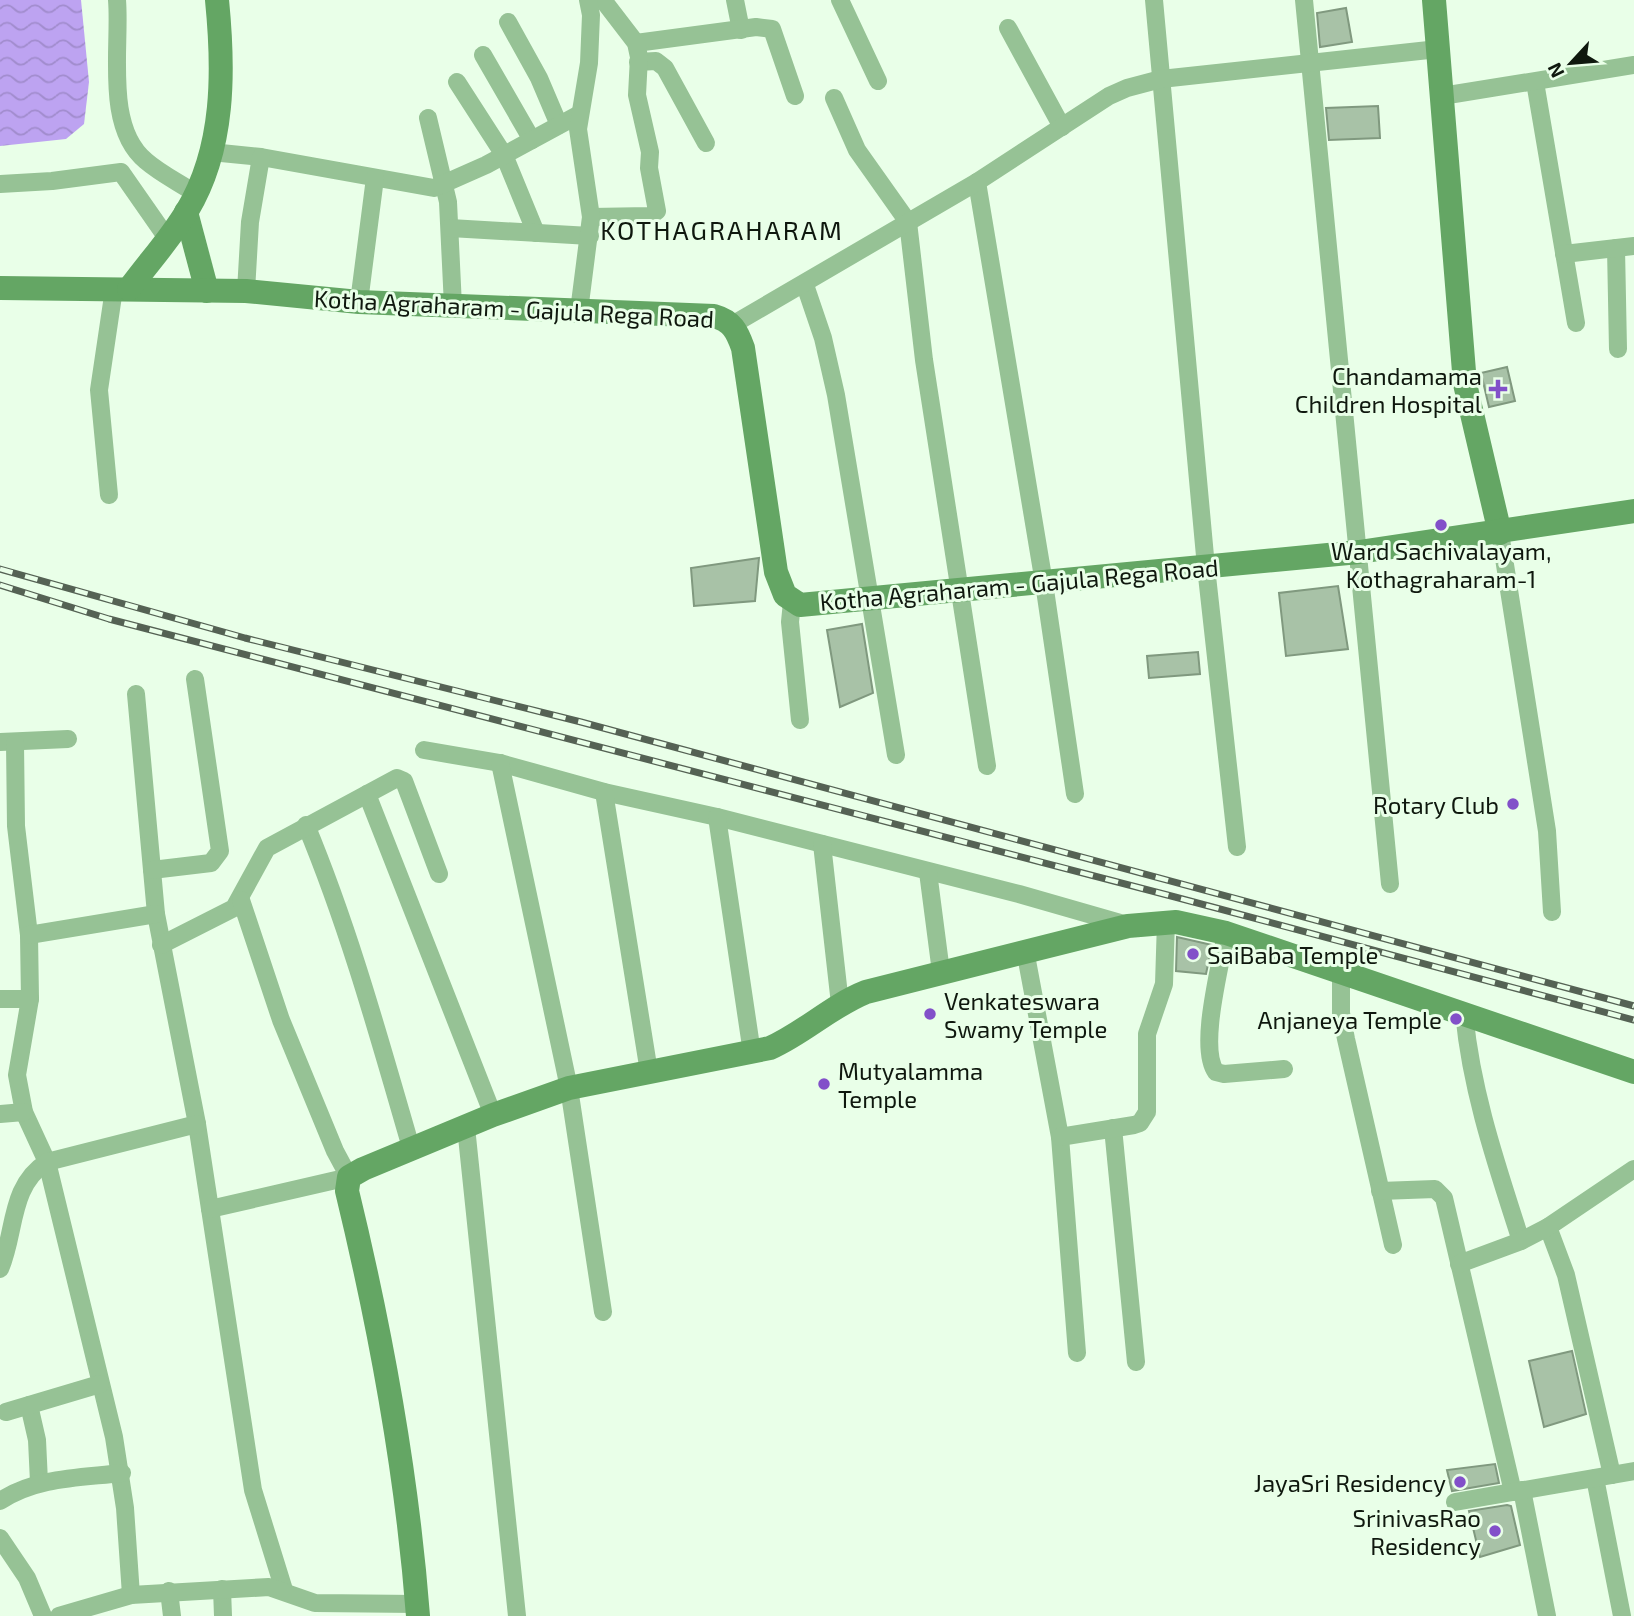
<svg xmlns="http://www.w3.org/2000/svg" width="1634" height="1616" font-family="'Exo 2',sans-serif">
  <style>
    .water { fill: url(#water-waves) }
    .building { fill: #a8c2a7; stroke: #80997f; stroke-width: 2 }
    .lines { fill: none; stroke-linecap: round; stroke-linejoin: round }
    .street { stroke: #96c295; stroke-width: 18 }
    .secondary { stroke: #64a664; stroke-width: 24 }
    .rail-casing { stroke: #556254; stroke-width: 7 }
    .rail { stroke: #e9ffe8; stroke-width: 4.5; stroke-dasharray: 13; stroke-linecap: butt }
    .poi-dot { fill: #8250c9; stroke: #e9ffe8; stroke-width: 2.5 }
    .labels { text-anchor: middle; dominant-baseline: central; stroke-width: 6; stroke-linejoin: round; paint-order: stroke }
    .street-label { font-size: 24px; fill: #0f180e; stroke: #e9ffe8 }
    .poi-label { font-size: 24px; fill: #0f180e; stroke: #e9ffe8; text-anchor: end }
    .neighbourhood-label { font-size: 26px; letter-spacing: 2px; fill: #0f180e; stroke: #e9ffe8 }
  </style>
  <defs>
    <pattern id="water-waves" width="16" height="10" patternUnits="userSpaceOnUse" patternTransform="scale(1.75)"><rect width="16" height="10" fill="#bda3f1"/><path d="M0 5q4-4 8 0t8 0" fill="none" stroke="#a18ccd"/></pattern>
  </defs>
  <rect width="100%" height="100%" fill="#e9ffe8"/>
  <path class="water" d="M 0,0 L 81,0 L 89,82 L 84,124 L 66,139 L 0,146 Z"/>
  <g class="building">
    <path d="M 1346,8 L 1352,42 L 1320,47 L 1317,13 Z"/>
    <path d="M 1378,106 L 1380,138 L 1329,140 L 1326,108 Z"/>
    <path d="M 1507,367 L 1515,401 L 1489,407 L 1481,373 Z"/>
    <path d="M 759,558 L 755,601 L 694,606 L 691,568 Z"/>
    <path d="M 1338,586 L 1348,649 L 1286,656 L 1279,593 Z"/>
    <path d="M 862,624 L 873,693 L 840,707 L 827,630 Z"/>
    <path d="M 1198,652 L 1200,674 L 1149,678 L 1147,656 Z"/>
    <path d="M 1177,937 L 1212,945 L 1206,974 L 1176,971 Z"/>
    <path d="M 1572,1351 L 1586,1414 L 1544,1427 L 1529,1361 Z"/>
    <path d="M 1495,1464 L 1499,1483 L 1452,1491 L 1447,1470 Z"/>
    <path d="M 1507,1505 L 1511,1506 L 1520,1545 L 1480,1557 L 1469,1511 Z"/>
  </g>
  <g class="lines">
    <g class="street">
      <path d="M 117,0 C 121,46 104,127 146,161 C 161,174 180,183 196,194"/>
      <path d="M 735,0 L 741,30"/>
      <path d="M 840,0 L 878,81"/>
      <path d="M 1154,0 L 1206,567 L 1237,847"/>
      <path d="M 1304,0 L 1390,884"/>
      <path d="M 508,22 L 539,78 L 559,125"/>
      <path d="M 1008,28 L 1062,127"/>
      <path d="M 636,43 L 756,27 L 772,29 L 795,96"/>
      <path d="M 483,55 L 532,140"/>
      <path d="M 638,62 L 656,61 L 665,68 L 706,143"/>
      <path d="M 457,82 L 504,155 L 536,233"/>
      <path d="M 1535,82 L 1576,323"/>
      <path d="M 1442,96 L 1634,65"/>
      <path d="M 834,98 L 857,150 L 908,222 L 924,360 L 987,766"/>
      <path d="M 428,118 L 448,202 L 453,306"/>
      <path d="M 211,152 L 261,157 L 434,188 L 486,165 L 578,115"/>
      <path d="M 977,182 L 1044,583 L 1075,794"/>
      <path d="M 0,184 L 52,181 L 121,172 L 167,238"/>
      <path d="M 591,217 L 650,216 L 657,211 L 649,168 L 650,152 L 637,95 L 639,57 L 636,43 L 603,0"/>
      <path d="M 450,228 L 590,236"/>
      <path d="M 1616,248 L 1618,349"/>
      <path d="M 1564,254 L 1634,246"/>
      <path d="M 805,285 L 823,338 L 836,395 L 896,755"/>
      <path d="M 246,291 L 250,222 L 261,157"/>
      <path d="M 359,302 L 375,178"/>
      <path d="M 579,311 L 591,217 L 578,129 L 589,63 L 591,15 L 588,0"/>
      <path d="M 732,325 L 977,182 L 1109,96 L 1127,88 L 1161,79 L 1438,49"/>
      <path d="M 109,495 L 99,390 L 114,289"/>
      <path d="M 1500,533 L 1547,831 L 1552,912"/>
      <path d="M 792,602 L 790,622 L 800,720"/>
      <path d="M 136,694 L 156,914 L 197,1124 L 253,1490 L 284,1590"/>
      <path d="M 0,742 L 68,739"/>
      <path d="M 15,743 L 16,826 L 29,935 L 30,999 L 17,1075 L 24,1112 L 47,1162 L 114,1437 L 125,1508 L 131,1595"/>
      <path d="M 424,750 L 500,763 L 604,792 L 717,817 L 1019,894 L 1127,925"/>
      <path d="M 500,763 L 569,1088 L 603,1312"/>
      <path d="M 604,792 L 649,1072"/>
      <path d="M 367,794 L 493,1115"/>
      <path d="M 717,817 L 752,1053"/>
      <path d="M 306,825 C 350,931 380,1041 412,1151"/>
      <path d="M 822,844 L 840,1004"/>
      <path d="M 152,870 L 211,863 L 220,851 L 195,679"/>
      <path d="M 928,872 L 941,972"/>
      <path d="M 1226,933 C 1221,964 1198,1048 1216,1072 L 1224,1074 L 1284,1069"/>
      <path d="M 29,935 L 156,914"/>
      <path d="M 161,945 L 234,908 L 267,848 L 397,778 L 404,781 L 439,874"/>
      <path d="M 1025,950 L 1060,1137 L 1077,1353"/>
      <path d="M 1341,972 L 1341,1013 L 1346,1039 L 1393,1245"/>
      <path d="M 0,999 L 30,999"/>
      <path d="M 1464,1012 C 1471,1091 1497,1166 1521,1241"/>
      <path d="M 0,1114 L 24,1112"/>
      <path d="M 466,1127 L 517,1616"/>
      <path d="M 1113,1128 L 1136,1362"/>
      <path d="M 1060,1137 L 1134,1125 L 1140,1123 L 1147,1112 L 1147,1034 L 1164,984 L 1166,921"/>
      <path d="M 1380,1191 L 1435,1189 L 1444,1198 L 1513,1492"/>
      <path d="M 210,1209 L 349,1177 L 335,1151 L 281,1020 L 241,900"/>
      <path d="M 1548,1227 L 1566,1275 L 1612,1475"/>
      <path d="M 1459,1264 L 1521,1241 L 1548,1227 L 1634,1169"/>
      <path d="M 0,1269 C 16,1232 9,1186 47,1162 L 197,1124"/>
      <path d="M 29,1405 L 37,1440 L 39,1482"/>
      <path d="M 6,1412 L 100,1384"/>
      <path d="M 1595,1478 L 1622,1616"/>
      <path d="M 1522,1490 L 1547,1616"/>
      <path d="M 0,1501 C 37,1477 79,1478 122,1473"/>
      <path d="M 1455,1502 L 1634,1471"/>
      <path d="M 0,1538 L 27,1578 L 43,1616"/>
      <path d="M 222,1589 L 223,1616"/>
      <path d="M 169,1591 L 172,1616"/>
      <path d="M 59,1616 L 131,1595 L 269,1587 L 315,1603 L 417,1604"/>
    </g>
    <g class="secondary">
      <path d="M 1434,0 L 1465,384 L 1500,533"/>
      <path d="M 186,212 L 207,291"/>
      <path d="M 0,288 L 246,291 L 359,302 L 714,316 C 732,321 737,331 743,348 L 776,572 L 785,595 L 800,605 L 1359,552 L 1634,511"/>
      <path d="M 129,289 C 148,263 171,238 187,211 C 225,148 224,70 217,0"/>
      <path d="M 418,1616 C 407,1472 381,1331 347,1191 L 349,1177 L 363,1169 L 493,1115 L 569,1088 L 770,1048 C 804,1033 831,1006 866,992 L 1128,926 L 1176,922 L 1226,933 L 1634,1072"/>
    </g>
    <defs>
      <g id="rail">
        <path d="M 0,569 L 245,638 L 581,722 L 1634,1006"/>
        <path d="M 0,585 L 109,619 L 1175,897 L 1634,1020"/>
      </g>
    </defs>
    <use href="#rail" class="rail-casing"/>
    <use href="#rail" class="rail"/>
  </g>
  <g class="poi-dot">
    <path d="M1494.5 378.5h7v7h7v7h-7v7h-7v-7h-7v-7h7z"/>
    <circle cx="1441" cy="525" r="7"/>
    <circle cx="1513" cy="804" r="7"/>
    <circle cx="1193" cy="954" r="7"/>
    <circle cx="930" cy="1014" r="7"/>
    <circle cx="1456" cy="1019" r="7"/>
    <circle cx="824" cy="1084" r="7"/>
    <circle cx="1460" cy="1482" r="7"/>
    <circle cx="1495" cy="1531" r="7"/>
  </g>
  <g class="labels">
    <g class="street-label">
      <text transform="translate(514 308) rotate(3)">Kotha Agraharam - Gajula Rega Road</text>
      <text transform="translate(1019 584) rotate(-5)">Kotha Agraharam - Gajula Rega Road</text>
    </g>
    <g class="poi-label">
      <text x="1482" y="375">Chandamama<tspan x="1482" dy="28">Children Hospital</tspan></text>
      <text x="1441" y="550" text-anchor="middle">Ward Sachivalayam,<tspan x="1441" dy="28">Kothagraharam-1</tspan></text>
      <text x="1499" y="804">Rotary Club</text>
      <text x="1207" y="954" text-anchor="start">SaiBaba Temple</text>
      <text x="944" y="1000" text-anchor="start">Venkateswara<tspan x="944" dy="28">Swamy Temple</tspan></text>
      <text x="1442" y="1019">Anjaneya Temple</text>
      <text x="838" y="1070" text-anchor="start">Mutyalamma<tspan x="838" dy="28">Temple</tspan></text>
      <text x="1446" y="1482">JayaSri Residency</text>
      <text x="1481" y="1517">SrinivasRao<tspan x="1481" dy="28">Residency</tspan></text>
    </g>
    <g class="neighbourhood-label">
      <text x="722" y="229">KOTHAGRAHARAM</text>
    </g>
  </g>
  <g transform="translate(1571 63) rotate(244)" stroke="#e9ffe8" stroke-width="5" paint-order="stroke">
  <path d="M0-5L12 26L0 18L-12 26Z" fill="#0f180e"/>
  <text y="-10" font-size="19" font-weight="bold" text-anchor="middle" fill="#0f180e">N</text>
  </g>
</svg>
